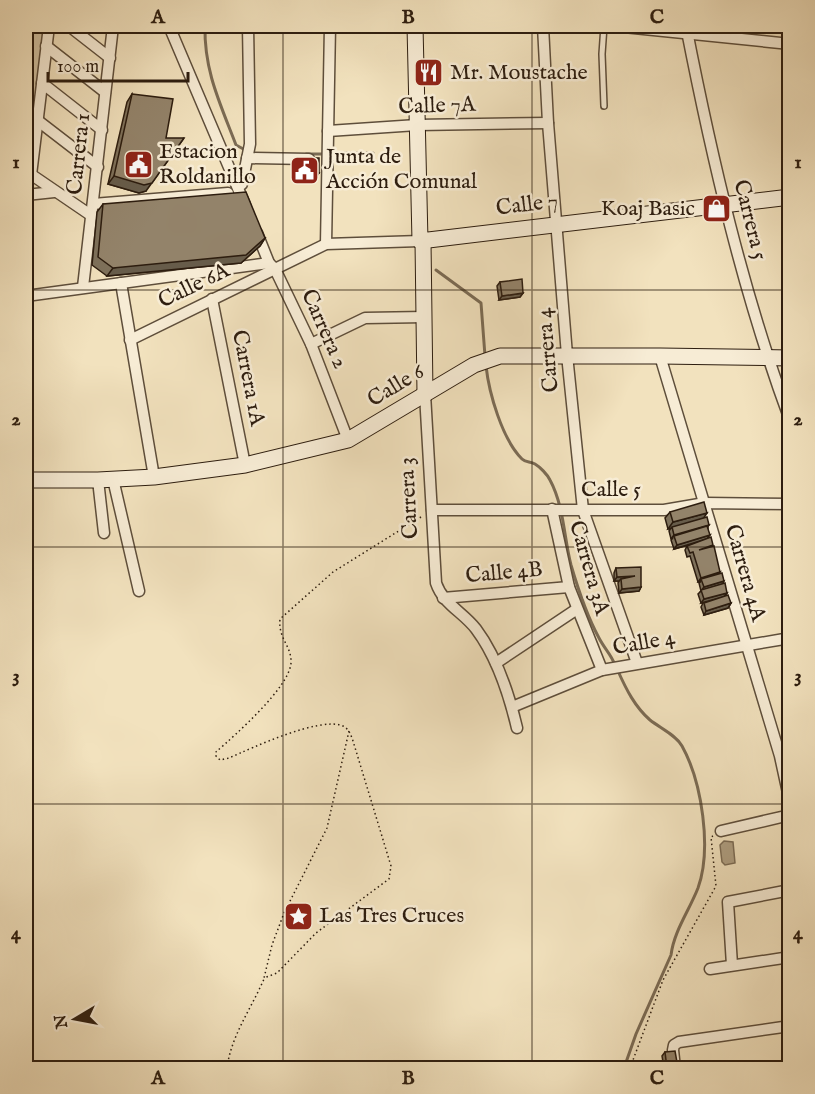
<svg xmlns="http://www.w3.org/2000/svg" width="815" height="1094" font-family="'IM FELL English',serif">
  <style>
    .green { fill: #d1c1a0; stroke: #7f6f58; stroke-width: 1.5 }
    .water { fill: #af9f82; stroke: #7b6b54; stroke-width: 1.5 }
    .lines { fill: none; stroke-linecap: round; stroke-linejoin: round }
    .stream { stroke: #7b6b54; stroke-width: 3 }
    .lane-casing { stroke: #5e4e3b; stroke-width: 8 }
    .street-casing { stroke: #5e4e3b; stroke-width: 13 }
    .secondary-casing { stroke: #2d1d0f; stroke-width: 17 }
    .path { stroke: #2d1d0f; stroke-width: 1.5; stroke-dasharray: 1.5 3; stroke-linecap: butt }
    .lane { stroke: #f7ecd5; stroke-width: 5 }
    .street { stroke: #f7ecd5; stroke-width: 10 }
    .secondary { stroke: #f7ecd5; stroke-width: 15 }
    .wall { fill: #7e715b; stroke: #2d1d0f; stroke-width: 1.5 }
    .shaded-wall { fill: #675c4a; stroke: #2d1d0f; stroke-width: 1.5 }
    .building { fill: #93836a; stroke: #2d1d0f; stroke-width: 1.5 }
    .grid { fill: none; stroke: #2d1d0f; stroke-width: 1.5; stroke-opacity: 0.55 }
    .labels { text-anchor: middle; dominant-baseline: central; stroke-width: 5; stroke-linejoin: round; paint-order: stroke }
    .poi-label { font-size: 22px; fill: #2d1d0f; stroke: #f7ecd5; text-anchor: start }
    .street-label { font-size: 22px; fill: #2d1d0f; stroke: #f7ecd5 }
    .neatline { fill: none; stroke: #2d1d0f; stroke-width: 2 }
    .grid-label { font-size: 20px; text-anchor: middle; font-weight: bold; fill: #2d1d0f }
  </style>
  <rect width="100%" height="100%" fill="#f2e2be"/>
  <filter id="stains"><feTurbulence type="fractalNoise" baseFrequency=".00333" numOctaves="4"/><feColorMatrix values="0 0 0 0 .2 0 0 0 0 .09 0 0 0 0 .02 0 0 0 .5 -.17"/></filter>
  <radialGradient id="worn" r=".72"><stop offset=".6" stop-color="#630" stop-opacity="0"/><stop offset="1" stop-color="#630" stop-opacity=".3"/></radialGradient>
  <path class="green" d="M 26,26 L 49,26 L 30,168 L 26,164 Z"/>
  <path class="water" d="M 724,841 L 733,842 L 735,863 L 725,865 L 722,862 L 720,845 Z"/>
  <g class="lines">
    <g class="stream">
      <path d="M 205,26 C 204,71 220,103 236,145 L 247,151"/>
      <path d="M 330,153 L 373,153"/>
      <path d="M 306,154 L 324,154"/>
      <path d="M 436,270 L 481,303 L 485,356"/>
      <path d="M 486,366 C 489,393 502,439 522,459 C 526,463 530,461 535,464 C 540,467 547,474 550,480 C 564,506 564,538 571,565 C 578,589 587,616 599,638 C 604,648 611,654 615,665"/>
      <path d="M 618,671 C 626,689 635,707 650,720 C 660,728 676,735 682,746 C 702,782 712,849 698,888 C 689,911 674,931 671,955 L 636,1034 L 624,1068"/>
    </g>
    <defs>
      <path id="lane" d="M 604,106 L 602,54 L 604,26"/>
      <g id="street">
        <path d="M 69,26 L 110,58"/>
        <path d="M 169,26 L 245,205"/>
        <path d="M 543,26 L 548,123 L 567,355 L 583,510 L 637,663"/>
        <path d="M 614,26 L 790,44"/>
        <path d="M 686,26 C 712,159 743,293 790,420"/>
        <path d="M 46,46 L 105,92"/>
        <path d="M 42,83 L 102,130"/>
        <path d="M 37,120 L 98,167"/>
        <path d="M 328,131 L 417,125 L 548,123"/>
        <path d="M 247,158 L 309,159"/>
        <path d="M 26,171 L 92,216"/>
        <path d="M 31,175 L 49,26"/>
        <path d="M 242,184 L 250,144 L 248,26"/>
        <path d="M 26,195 L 54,192"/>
        <path d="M 93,204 L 228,193"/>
        <path d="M 257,233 L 269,263 L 275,269 L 311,344 L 348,440"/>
        <path d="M 326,244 L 330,26"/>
        <path d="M 121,283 L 154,477"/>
        <path d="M 83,287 L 113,26"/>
        <path d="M 26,296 L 269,263"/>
        <path d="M 212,299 L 245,465"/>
        <path d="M 130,340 L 326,244 L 420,241"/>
        <path d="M 311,344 L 365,318 L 425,317"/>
        <path d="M 660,356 L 780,756 L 790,802"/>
        <path d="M 425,394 L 436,583 C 443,604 463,612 476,629 C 497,657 509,694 517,728"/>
        <path d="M 113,479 L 139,591"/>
        <path d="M 98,480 L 104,533"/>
        <path d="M 552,509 L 569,587 L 602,670"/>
        <path d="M 432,510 L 664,510 L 705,503 L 790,504"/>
        <path d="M 443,598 L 569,587"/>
        <path d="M 496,663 L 577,609"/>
        <path d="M 512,707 L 602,670 L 790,638"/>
        <path d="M 721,831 L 790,815"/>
        <path d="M 732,965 L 728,902 L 790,890"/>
        <path d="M 710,969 L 790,957"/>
        <path d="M 675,1068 L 673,1050 L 674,1045 L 679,1042 L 790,1026"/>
      </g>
      <g id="secondary">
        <path d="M 415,26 L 420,241 L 790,197"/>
        <path d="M 423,241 L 425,394"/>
        <path d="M 26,480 L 98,480 L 154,477 L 245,465 L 348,440 L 474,365 L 500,356 L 660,356 L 790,358"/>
      </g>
    </defs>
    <use href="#lane" class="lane-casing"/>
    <use href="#street" class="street-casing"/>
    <use href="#secondary" class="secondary-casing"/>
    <g class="path">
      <path d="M 349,731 L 327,828 L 284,913 L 272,945 L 264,978 L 277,973 L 316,933 L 389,879 L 391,866 L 353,741 C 351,735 349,729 343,726 C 320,716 252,748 229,758 L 220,760 L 216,756 L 216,752 C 235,735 289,688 291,663 C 292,646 278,639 280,619 L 333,572 L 421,517"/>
      <path d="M 227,1068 C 231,1036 251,1009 264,979"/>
      <path d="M 630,1068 L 663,980 L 716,886 L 711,837 L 713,836"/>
    </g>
    <use href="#lane" class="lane"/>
    <use href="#street" class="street"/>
    <use href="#secondary" class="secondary"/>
  </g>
  <g class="wall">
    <path d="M 132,94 L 146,191 L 139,193 L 108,184 L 127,102 Z"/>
    <path d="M 297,158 L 319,173 L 316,177 L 294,177 L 294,163 Z"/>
    <path d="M 103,204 L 265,238 L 260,246 L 241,263 L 107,276 L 92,265 L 97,212 Z"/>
    <path d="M 500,282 L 523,293 L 520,297 L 499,300 L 497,286 Z"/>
    <path d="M 670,512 L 704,518 L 708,527 L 708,538 L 712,547 L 718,574 L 727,593 L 725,595 L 731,603 L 728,608 L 704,615 L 701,607 L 703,603 L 701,603 L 698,594 L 701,591 L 699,583 L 700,582 L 698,582 L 690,556 L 687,557 L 685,550 L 687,546 L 696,543 L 674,549 L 671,540 L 673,538 L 671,539 L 669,531 L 671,528 L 668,529 L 665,518 Z"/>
    <path d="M 616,568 L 641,587 L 639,591 L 619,593 L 618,583 L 619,581 L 614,581 L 614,573 Z"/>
    <path d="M 665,1052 L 678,1068 L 664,1068 L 662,1056 Z"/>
  </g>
  <g class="shaded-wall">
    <path d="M 184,138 L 146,191 L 139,193 L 108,184 L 114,176 Z"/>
    <path d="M 297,173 L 319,173 L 316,177 L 294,177 Z"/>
    <path d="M 265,238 L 260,246 L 241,263 L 107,276 L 113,268 Z"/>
    <path d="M 523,293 L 520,297 L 499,300 L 502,296 Z"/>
    <path d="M 707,513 L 703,519 L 668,529 L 673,522 Z"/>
    <path d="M 709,525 L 706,529 L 674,536 L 671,539 L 674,535 Z"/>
    <path d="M 710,535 L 707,539 L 674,549 L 677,545 Z"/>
    <path d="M 720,572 L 717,576 L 701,579 L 700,582 L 698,582 L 701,578 Z"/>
    <path d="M 635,576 L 621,579 L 619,581 L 614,581 L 617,577 Z"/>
    <path d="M 724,581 L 722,585 L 701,591 L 704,587 Z"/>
    <path d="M 641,587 L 639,591 L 619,593 L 622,589 Z"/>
    <path d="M 727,593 L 724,597 L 701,603 L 704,599 Z"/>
    <path d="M 731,603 L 728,608 L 704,615 L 706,611 Z"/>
  </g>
  <g class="building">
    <path d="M 132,94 L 173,99 L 166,138 L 184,138 L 152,183 L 144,185 L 114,176 Z"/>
    <rect x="297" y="158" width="22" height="15"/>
    <path d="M 246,192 L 265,238 L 246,255 L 113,268 L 98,257 L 103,204 Z"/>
    <path d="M 522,279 L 523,293 L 502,296 L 500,282 Z"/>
    <path d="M 704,502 L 707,513 L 673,522 L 670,512 Z"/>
    <path d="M 707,517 L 709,525 L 674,535 L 672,527 Z"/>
    <path d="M 707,526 L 710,535 L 677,545 L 674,536 Z"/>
    <path d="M 711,537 L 713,545 L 699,550 L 714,546 L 720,572 L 701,578 L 693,552 L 690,553 L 687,546 Z"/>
    <path d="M 641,567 L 641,587 L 622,589 L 621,579 L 635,576 L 617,577 L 616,568 Z"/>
    <path d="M 722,573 L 724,581 L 704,587 L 701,579 Z"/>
    <path d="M 725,583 L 727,593 L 704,599 L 701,590 Z"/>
    <path d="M 728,595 L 731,603 L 706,611 L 704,603 Z"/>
    <path d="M 675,1051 L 678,1068 L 667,1068 L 665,1052 Z"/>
  </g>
  <path class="grid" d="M 283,26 L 283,1068M 532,26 L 532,1068M 26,290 L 790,290M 26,547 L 790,547M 26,804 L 790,804"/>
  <defs>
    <symbol id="restaurant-square" viewBox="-11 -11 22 22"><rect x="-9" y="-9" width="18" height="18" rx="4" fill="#8f2418" stroke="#f7ecd5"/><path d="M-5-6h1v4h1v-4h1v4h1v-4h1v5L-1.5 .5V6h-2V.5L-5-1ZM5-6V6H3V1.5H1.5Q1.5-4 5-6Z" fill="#fff"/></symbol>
    <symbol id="civic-square" viewBox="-11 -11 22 22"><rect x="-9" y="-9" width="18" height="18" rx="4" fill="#8f2418" stroke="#f7ecd5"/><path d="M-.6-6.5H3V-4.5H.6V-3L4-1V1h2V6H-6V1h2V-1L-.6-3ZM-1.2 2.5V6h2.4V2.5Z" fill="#fff"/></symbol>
    <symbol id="shop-square" viewBox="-11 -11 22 22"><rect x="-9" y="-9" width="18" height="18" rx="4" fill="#8f2418" stroke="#f7ecd5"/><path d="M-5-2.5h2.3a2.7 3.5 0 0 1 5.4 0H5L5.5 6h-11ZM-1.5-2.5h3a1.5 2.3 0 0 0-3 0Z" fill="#fff"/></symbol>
    <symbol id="sight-square" viewBox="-11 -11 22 22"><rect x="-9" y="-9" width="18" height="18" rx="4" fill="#8f2418" stroke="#f7ecd5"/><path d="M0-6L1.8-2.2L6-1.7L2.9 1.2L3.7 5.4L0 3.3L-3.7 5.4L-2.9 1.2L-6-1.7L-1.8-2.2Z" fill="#fff"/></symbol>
  </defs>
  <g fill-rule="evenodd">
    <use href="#restaurant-square" x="412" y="56" width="33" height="33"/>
    <use href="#civic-square" x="122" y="148" width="33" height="33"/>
    <use href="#civic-square" x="288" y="154" width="33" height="33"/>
    <use href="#shop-square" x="700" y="192" width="33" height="33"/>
    <use href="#sight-square" x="282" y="900" width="33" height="33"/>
  </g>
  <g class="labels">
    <g class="poi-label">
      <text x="450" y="73">Mr. Moustache</text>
      <text x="159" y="152">Estacion<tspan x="159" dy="25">Roldanillo</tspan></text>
      <text x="326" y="157">Junta de<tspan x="326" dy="25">Acción Comunal</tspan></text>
      <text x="695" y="209" text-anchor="end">Koaj Basic</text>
      <text x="319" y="916">Las Tres Cruces</text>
    </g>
    <g class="street-label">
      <text transform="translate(437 106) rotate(-2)">Calle 7A</text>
      <text transform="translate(79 154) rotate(-84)">Carrera 1</text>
      <text transform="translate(527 205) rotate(-7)">Calle 7</text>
      <text transform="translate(750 220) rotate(76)">Carrera 5</text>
      <text transform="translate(194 286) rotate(-26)">Calle 6A</text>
      <text transform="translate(324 329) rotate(66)">Carrera 2</text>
      <text transform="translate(548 350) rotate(-95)">Carrera 4</text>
      <text transform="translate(248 378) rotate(79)">Carrera 1A</text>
      <text transform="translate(396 386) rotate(-31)">Calle 6</text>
      <text x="611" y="490">Calle 5</text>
      <text transform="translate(409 498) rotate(-93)">Carrera 3</text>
      <text transform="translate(589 568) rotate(74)">Carrera 3A</text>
      <text transform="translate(504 573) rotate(-5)">Calle 4B</text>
      <text transform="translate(745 573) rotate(74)">Carrera 4A</text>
      <text transform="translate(644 643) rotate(-10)">Calle 4</text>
    </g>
  </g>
  <rect width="815" height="1094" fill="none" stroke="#f2e2be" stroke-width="66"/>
  <g transform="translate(75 1019) rotate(260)" stroke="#f7ecd5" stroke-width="4.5" paint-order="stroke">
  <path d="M0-4.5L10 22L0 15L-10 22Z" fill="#2d1d0f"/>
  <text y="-9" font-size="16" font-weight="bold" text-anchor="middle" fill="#2d1d0f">N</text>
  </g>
  <path d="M48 72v9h140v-9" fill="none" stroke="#2d1d0f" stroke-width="3"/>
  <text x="57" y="72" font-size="18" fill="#2d1d0f" stroke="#f7ecd5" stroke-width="4.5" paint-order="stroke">100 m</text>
  <rect x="33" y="33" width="749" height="1028" class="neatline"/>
  <g class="grid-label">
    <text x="158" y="23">A</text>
    <text x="408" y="23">B</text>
    <text x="657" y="23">C</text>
    <text x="16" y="168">1</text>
    <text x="798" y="168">1</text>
    <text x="16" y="425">2</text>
    <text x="798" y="425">2</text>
    <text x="16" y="682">3</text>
    <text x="798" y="682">3</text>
    <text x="16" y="939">4</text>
    <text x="798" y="939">4</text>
    <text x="158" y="1084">A</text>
    <text x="408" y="1084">B</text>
    <text x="657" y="1084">C</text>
  </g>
  <rect width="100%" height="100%" filter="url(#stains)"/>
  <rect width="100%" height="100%" fill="url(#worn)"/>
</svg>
